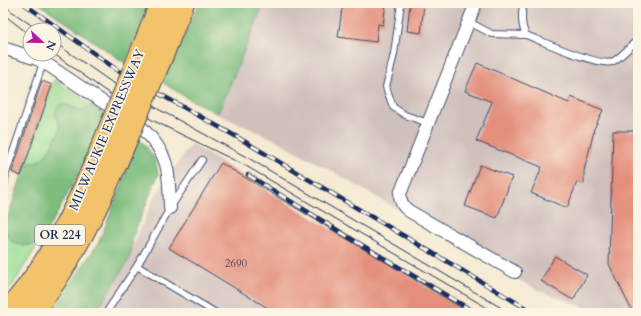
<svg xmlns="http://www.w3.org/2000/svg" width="641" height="316" font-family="Cardo,serif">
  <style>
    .industrial { fill: #d0c0bc }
    .green { fill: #9cde95; stroke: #5c867a }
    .forest { fill: #7dbd7e; stroke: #4c766e }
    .building { fill: #e38f7b }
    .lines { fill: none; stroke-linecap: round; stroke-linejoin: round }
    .lane-casing { stroke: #3c4b6f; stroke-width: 8 }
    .street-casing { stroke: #3c4b6f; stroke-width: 14 }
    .highway-casing { stroke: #3c4b6f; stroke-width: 24 }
    .lane { stroke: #fff; stroke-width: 6 }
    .street { stroke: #fff; stroke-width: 12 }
    .highway { stroke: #f2c36a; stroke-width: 22 }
    .tram { stroke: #1b2f5e; stroke-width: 1 }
    .rail-casing { stroke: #1b2f5e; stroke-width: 4.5 }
    .rail { stroke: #fcf5e5; stroke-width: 3; stroke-dasharray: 9; stroke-linecap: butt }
    .highway-bridge-casing { stroke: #3c4b6f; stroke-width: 24; stroke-linecap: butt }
    .highway-bridge { stroke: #f2c36a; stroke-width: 22 }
    .labels { text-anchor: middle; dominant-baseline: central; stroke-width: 3.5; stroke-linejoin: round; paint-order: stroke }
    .number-label { font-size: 11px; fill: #4d4765 }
    .shield { fill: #fcf5e5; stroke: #5e6a86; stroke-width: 1 }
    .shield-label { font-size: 12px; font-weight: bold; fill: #1b2f5e }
    .street-label { font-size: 13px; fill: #1b2f5e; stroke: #fcf5e5 }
  </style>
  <rect width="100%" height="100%" fill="#fcf5e5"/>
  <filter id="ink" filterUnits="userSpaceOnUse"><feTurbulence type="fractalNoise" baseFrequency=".025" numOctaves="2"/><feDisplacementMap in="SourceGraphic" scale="8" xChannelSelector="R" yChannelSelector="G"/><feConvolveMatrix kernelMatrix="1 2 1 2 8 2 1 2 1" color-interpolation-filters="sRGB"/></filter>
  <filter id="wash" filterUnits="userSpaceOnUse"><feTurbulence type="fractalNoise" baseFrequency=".012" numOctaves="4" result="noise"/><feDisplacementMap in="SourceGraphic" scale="16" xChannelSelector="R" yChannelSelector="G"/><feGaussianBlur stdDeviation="0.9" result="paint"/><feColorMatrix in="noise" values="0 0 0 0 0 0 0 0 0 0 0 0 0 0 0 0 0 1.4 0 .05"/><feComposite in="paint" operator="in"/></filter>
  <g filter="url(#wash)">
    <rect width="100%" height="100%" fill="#f5ead1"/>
    <g class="industrial">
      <path d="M 258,3 L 638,3 L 638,313 L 600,313 L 540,291 L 513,277 L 342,177 L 276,140 L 212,112 Z"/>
      <path d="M 191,144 L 471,313 L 93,313 L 127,259 L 155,196 Z"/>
    </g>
    <g class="green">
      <path d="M 54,80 L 91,105 C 81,113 79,110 68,105 L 55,114 C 56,118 59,122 60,126 C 60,133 47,154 42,159 C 37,163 30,162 25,166 Z"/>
      <path d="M 5,225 L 6,235 L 23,246 L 38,244 L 12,286 L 3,297 L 3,231 Z"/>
    </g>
    <g class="forest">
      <path d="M 38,3 L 149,3 L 125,63 Z"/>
      <path d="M 199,3 L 264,3 L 218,113 L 187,98 L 162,82 L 170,63 L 183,41 Z"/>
      <path d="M 60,104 C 76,105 77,115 91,105 L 105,115 C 86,159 65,204 38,244 C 21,246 7,247 5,225 L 25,166 C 30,162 37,163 42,159 C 47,154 60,133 60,127 C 59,116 50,115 60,104 Z"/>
      <path d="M 138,138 C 149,149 157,159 158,175 L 133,236 L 131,252 L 128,261 L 95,313 L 52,313 L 75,277 L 98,244 L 125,177 L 126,167 Z"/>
    </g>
    <g id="blocks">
      <g class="building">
        <path d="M 343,3 L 386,3 L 383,25 L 378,24 L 376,42 L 338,37 Z"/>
        <path d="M 410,3 L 424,3 L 421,33 L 407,31 Z"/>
        <path d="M 477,63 L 569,103 L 571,97 L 603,110 L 593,131 L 594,131 L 584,171 L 584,184 L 577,182 L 567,208 L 531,193 L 542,167 L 476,141 L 492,102 L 465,91 Z"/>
        <path d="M 42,81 L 52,85 L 21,176 L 12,172 Z"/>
        <path d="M 613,131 L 638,131 L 638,313 L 633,313 L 609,264 Z"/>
        <path d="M 221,163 L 470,313 L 276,313 L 169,248 Z"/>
        <path d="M 480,165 L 512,177 L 497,218 L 465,206 Z"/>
        <path d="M 555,256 L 587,275 L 573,300 L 541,281 Z"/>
      </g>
    </g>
  </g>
  <g filter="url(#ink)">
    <use href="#blocks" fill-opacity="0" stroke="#3c4b6f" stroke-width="1"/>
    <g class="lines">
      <defs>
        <g id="lane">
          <path d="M 401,3 L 394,54 L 386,87 L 393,107 L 405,115 L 428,123"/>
          <path d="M 524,3 C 521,12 521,26 526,35 C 542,41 599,67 612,62 C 620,58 631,46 638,39"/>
          <path d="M 469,22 L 492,34 L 526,35"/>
          <path d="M 202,160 L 170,208 L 137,266 L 216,313"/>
          <path d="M 3,194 L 6,173 L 43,63"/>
          <path d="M 106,313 L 137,266"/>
        </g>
        <g id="street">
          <path d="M 476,3 L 400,194 C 400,202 403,207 409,211 L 515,272"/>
          <path d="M 3,48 L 37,59 L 51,67 L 143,129 C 170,155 169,173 170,208"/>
        </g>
        <g id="highway">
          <path d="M 146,41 L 161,3"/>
          <path d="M 163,53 L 183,3"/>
          <path d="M 6,313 C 49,267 77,207 101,150"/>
          <path d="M 32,313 C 68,267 94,215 117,161"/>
        </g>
      </defs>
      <use href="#lane" class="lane-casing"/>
      <use href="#street" class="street-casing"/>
      <use href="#highway" class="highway-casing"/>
      <use href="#lane" class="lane"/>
      <use href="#street" class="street"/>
      <use href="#highway" class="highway"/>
      <g class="tram">
        <path d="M 3,5 L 38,30"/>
        <path d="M 3,14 L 30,35"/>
        <path d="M 54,42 L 110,81 L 158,109 L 250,159 L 510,313"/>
        <path d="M 54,54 L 104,90 L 152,120 L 246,166 L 496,313"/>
      </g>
      <defs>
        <g id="rail">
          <path d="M 23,3 L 120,72 L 237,137 L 534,313"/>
          <path d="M 248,175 L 355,241 L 476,313"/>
        </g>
      </defs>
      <use href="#rail" class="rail-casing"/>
      <use href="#rail" class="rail"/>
      <defs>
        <g id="highway-bridge">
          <path d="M 101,150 L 146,41"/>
          <path d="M 117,161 L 163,53"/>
        </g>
      </defs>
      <use href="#highway-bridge" class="highway-bridge-casing"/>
      <use href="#highway-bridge" class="highway-bridge"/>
    </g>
  </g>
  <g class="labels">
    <g class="number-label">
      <text x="236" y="263">2690</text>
    </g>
    <rect class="shield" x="35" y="225" width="50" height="20" rx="3"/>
    <g class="shield-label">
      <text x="60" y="235">OR 224</text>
    </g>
    <g class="street-label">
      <text transform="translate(107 130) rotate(-67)">MILWAUKIE EXPRESSWAY</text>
    </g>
  </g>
  <rect width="641" height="316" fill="none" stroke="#fcf5e5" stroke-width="16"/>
  <g transform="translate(42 42) rotate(112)"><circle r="19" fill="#fcf5e5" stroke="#a2a6af"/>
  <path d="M0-3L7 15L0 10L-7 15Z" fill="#b5179e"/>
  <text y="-6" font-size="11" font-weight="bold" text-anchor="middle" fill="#1b2f5e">N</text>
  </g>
</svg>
